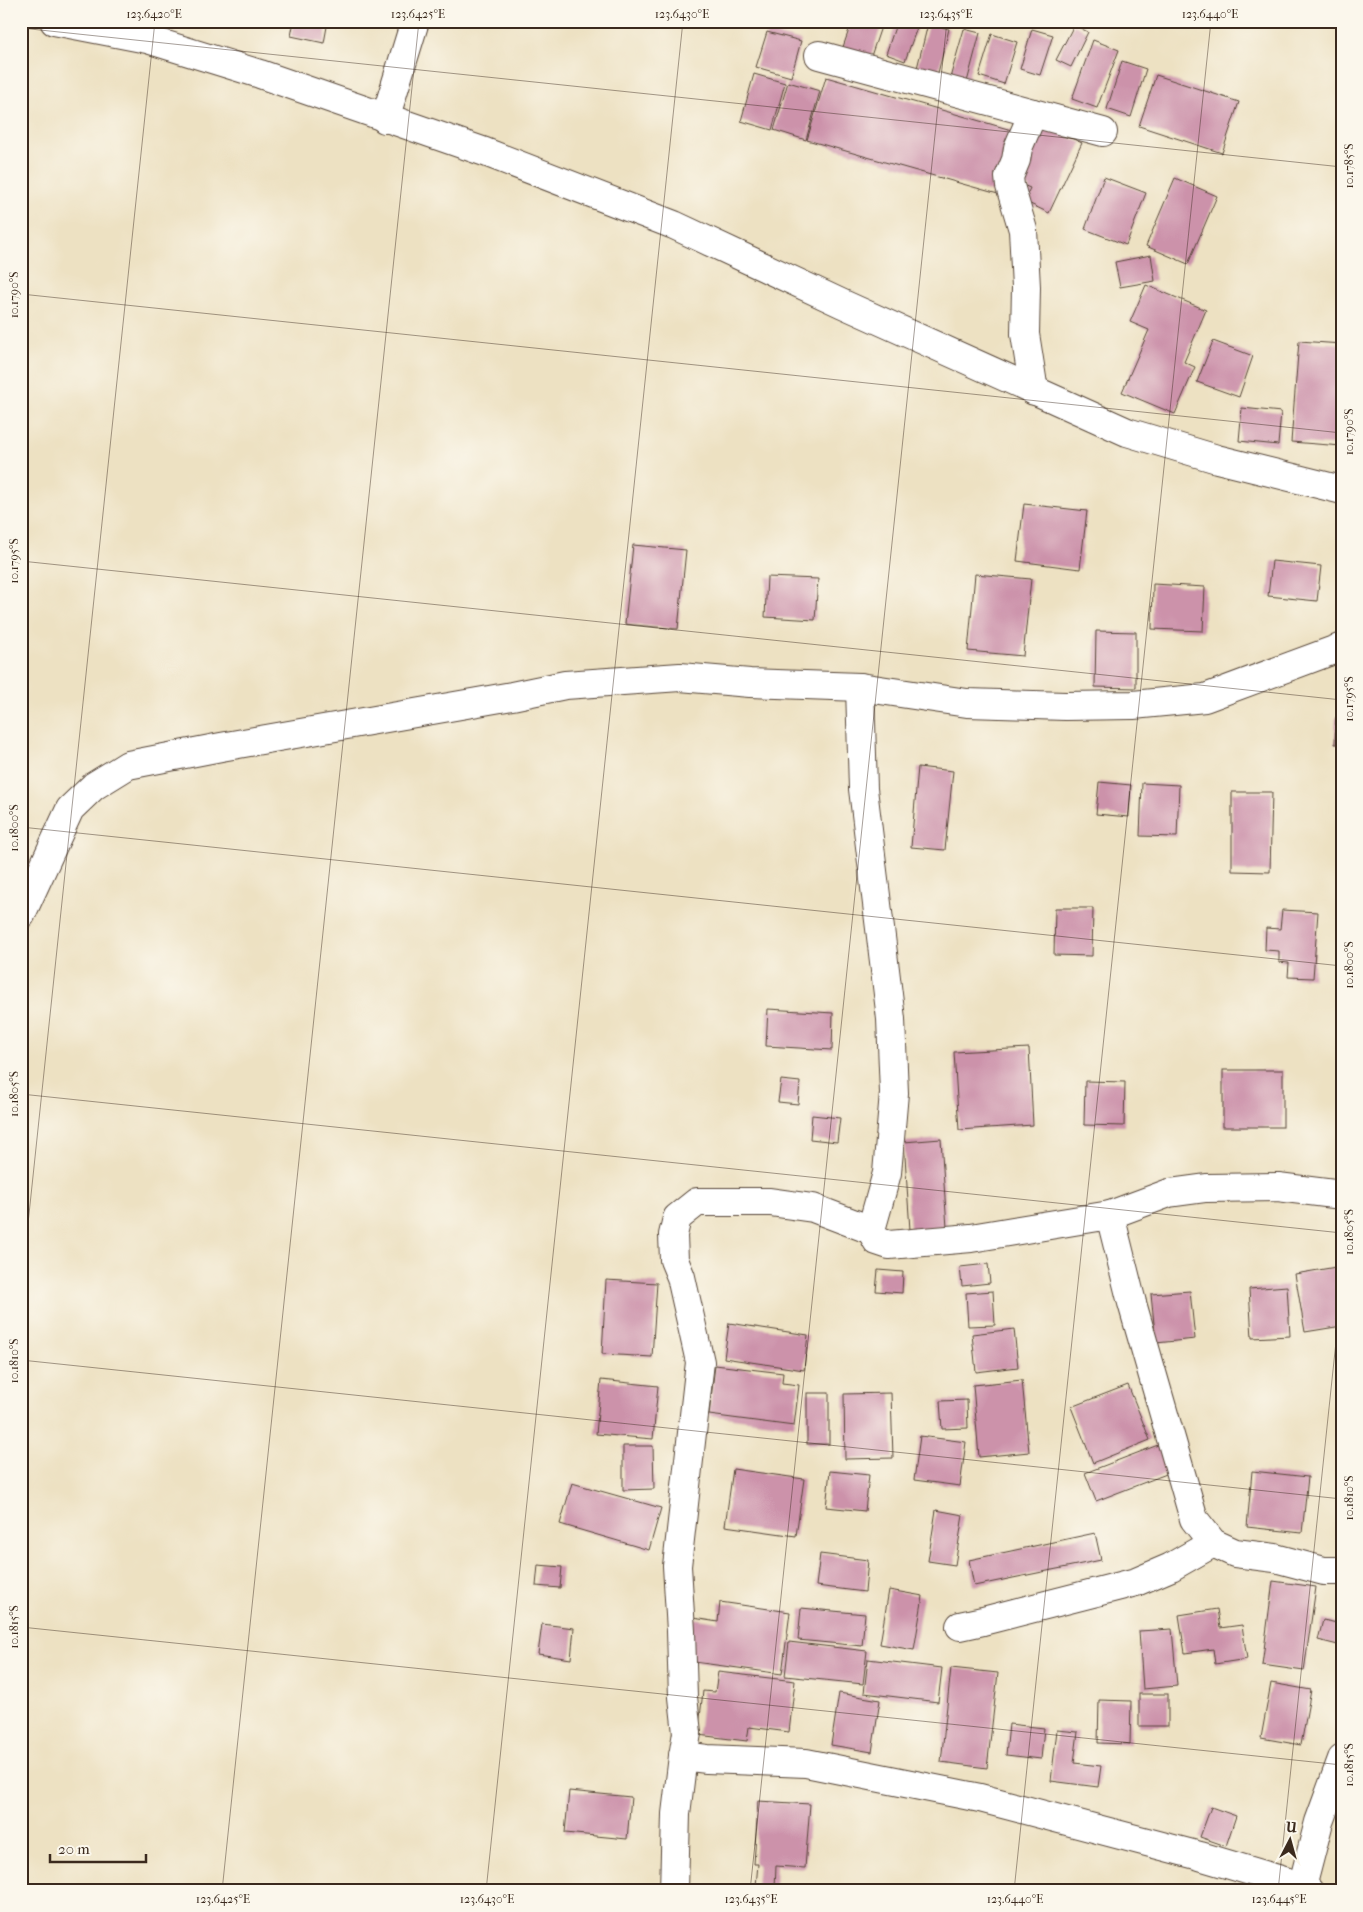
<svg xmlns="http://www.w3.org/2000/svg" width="1363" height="1912" font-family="'IM FELL French Canon',serif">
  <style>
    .building { fill: #cc92aa }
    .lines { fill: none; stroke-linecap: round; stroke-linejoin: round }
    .minor-casing { stroke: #564537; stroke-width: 30 }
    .tertiary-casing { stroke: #564537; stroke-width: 30 }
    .minor { stroke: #fff; stroke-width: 28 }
    .tertiary { stroke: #fff; stroke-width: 28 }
    .ticks { fill: none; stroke: #3b2a1e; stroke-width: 1; stroke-opacity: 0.45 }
    .neatline { fill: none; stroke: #3b2a1e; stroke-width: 2 }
    .ticks-label { font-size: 12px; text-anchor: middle; fill: #3b2a1e }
  </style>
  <rect width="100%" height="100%" fill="#fbf7ec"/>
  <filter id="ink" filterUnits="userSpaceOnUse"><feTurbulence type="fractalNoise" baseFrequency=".02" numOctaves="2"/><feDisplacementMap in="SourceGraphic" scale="10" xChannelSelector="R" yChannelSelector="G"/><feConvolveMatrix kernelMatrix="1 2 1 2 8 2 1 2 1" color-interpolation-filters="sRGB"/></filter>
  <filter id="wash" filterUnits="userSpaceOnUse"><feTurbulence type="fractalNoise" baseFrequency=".0096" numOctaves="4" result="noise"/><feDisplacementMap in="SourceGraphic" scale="20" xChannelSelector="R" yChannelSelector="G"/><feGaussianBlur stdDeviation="1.12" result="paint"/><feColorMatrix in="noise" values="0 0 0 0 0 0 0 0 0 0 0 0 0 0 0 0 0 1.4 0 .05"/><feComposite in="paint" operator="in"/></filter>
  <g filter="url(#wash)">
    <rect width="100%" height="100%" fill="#ede1c2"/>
    <g id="blocks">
      <g class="building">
        <path d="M 294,21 L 328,21 L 324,43 L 291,36 Z"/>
        <path d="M 852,21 L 883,21 L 870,59 L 842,50 Z"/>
        <path d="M 897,21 L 919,22 L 905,61 L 886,54 Z"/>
        <path d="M 928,24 L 949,29 L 938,73 L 917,68 Z"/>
        <path d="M 1074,25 L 1088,32 L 1071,67 L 1056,60 Z"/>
        <path d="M 964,29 L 980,33 L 967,82 L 950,78 Z"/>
        <path d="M 1032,29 L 1053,35 L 1040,75 L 1020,69 Z"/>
        <path d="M 767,32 L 801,41 L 791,77 L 756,67 Z"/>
        <path d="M 992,34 L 1017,42 L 1004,84 L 979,76 Z"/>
        <path d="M 1093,40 L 1119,50 L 1097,108 L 1072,99 Z"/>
        <path d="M 1122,61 L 1146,69 L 1131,117 L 1107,109 Z"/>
        <path d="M 754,74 L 785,83 L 772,130 L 741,121 Z"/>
        <path d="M 1156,75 L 1239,102 L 1222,153 L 1139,126 Z"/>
        <path d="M 826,77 L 1015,131 L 998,194 L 807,140 Z"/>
        <path d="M 788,82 L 820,91 L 806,140 L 774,130 Z"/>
        <path d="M 1043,125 L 1082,143 L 1049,213 L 1024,201 L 1030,188 L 1016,182 Z"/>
        <path d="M 1104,177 L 1146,193 L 1126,245 L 1085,229 Z"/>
        <path d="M 1175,178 L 1217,196 L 1188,264 L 1146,246 Z"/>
        <path d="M 1151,255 L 1155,281 L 1120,287 L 1115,262 Z"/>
        <path d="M 1146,285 L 1206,310 L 1184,362 L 1195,367 L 1175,414 L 1122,392 L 1149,330 L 1130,322 Z"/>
        <path d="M 1213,341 L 1253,356 L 1239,397 L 1197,382 Z"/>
        <path d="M 1299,341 L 1342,344 L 1342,446 L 1291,442 Z"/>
        <path d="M 1242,408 L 1281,412 L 1278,445 L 1239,441 Z"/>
        <path d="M 1024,504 L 1087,511 L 1080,569 L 1017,561 Z"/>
        <path d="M 633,545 L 686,550 L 678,629 L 625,624 Z"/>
        <path d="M 1272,561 L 1321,566 L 1317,601 L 1268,596 Z"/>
        <path d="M 975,574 L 1031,579 L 1023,656 L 968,651 Z"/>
        <path d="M 767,577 L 818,579 L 815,620 L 765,617 Z"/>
        <path d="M 1153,584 L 1205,587 L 1203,631 L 1152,629 Z"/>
        <path d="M 1096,631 L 1136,632 L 1136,688 L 1095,687 Z"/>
        <path d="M 1336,717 L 1342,717 L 1342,744 L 1335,744 Z"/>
        <path d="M 918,767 L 953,771 L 945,850 L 911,847 Z"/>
        <path d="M 1099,782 L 1131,785 L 1129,817 L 1096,814 Z"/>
        <path d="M 1142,783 L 1179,785 L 1177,837 L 1140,836 Z"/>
        <path d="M 1232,792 L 1272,792 L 1270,872 L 1232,871 Z"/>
        <path d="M 1055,908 L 1093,908 L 1092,956 L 1054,955 Z"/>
        <path d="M 1282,910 L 1318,912 L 1313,978 L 1288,977 L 1289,963 L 1279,962 L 1279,951 L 1265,950 L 1266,928 L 1280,929 Z"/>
        <path d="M 1340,955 L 1342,955 L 1342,984 L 1338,983 Z"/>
        <path d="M 768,1009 L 833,1013 L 832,1050 L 766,1046 Z"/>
        <path d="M 1029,1048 L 1033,1125 L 959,1130 L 954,1052 Z"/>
        <rect x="1223" y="1070" width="60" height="57"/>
        <path d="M 781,1080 L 800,1082 L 798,1104 L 778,1102 Z"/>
        <path d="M 1085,1081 L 1125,1082 L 1124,1126 L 1084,1125 Z"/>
        <path d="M 812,1115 L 840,1118 L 837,1142 L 810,1139 Z"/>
        <path d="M 941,1139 L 947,1228 L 910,1230 L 904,1142 Z"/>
        <path d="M 988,1264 L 990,1283 L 962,1286 L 960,1267 Z"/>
        <path d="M 1342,1266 L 1342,1326 L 1305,1332 L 1295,1274 Z"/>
        <path d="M 878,1270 L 903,1272 L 902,1293 L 876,1291 Z"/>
        <path d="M 606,1280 L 657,1283 L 652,1357 L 602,1354 Z"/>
        <path d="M 1287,1286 L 1290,1336 L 1252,1338 L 1249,1289 Z"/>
        <path d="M 993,1291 L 995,1325 L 968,1326 L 966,1293 Z"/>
        <path d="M 1190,1291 L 1195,1339 L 1156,1343 L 1151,1294 Z"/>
        <path d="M 729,1323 L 808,1335 L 804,1370 L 724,1358 Z"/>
        <path d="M 1014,1329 L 1018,1367 L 976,1372 L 972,1334 Z"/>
        <path d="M 715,1365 L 783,1373 L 782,1383 L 799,1385 L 794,1426 L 709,1415 Z"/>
        <path d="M 601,1380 L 658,1386 L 653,1439 L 596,1434 Z"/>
        <path d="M 1022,1380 L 1029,1452 L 979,1457 L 973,1385 Z"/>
        <path d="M 1128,1385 L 1150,1440 L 1093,1463 L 1071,1407 Z"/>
        <rect x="807" y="1393" width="22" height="51"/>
        <path d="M 891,1393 L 893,1458 L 845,1459 L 844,1394 Z"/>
        <path d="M 967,1400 L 968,1428 L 942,1429 L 940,1401 Z"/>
        <path d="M 920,1436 L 966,1442 L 960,1486 L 914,1480 Z"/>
        <path d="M 1158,1445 L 1169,1473 L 1096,1501 L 1085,1473 Z"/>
        <path d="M 623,1446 L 653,1446 L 654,1489 L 623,1490 Z"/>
        <path d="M 733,1469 L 804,1479 L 796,1536 L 725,1526 Z"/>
        <path d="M 830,1471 L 869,1475 L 865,1511 L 826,1507 Z"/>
        <path d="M 1252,1471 L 1308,1477 L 1302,1533 L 1247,1527 Z"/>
        <path d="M 572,1483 L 661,1508 L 649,1550 L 560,1524 Z"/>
        <path d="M 936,1510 L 963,1515 L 955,1565 L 928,1561 Z"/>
        <path d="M 1095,1533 L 1101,1560 L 974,1586 L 969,1560 Z"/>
        <path d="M 820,1554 L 868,1560 L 865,1592 L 816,1586 Z"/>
        <path d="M 538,1565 L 562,1567 L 560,1588 L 536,1586 Z"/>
        <path d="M 1273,1581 L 1316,1587 L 1304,1671 L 1262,1665 Z"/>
        <path d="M 889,1590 L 923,1596 L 914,1650 L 880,1644 Z"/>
        <path d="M 720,1602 L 790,1612 L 782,1674 L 687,1661 L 693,1618 L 718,1622 Z"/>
        <path d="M 801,1608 L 865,1614 L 862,1646 L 798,1640 Z"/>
        <path d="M 1217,1609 L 1220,1628 L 1242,1625 L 1247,1659 L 1215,1664 L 1213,1649 L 1185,1653 L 1179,1615 Z"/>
        <path d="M 1323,1620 L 1342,1624 L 1342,1646 L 1318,1640 Z"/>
        <path d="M 542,1624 L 574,1628 L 571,1659 L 538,1654 Z"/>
        <path d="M 1172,1629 L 1177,1686 L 1143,1689 L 1139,1631 Z"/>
        <path d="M 789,1642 L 867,1651 L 863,1684 L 785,1676 Z"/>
        <path d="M 868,1659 L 942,1668 L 938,1702 L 864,1693 Z"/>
        <path d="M 951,1668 L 998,1673 L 987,1768 L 941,1762 Z"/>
        <path d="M 718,1672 L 795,1681 L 789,1732 L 749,1727 L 747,1741 L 698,1735 L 703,1691 L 715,1692 Z"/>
        <path d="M 1271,1683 L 1311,1690 L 1301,1745 L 1261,1738 Z"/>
        <path d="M 839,1693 L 880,1700 L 872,1752 L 831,1745 Z"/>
        <rect x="1139" y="1694" width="29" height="32"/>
        <path d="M 1099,1700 L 1131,1701 L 1130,1744 L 1098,1743 Z"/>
        <path d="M 1009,1724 L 1044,1728 L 1041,1759 L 1006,1755 Z"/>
        <path d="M 1057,1730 L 1078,1732 L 1074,1763 L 1101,1766 L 1098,1787 L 1051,1781 Z"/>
        <path d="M 569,1791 L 631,1797 L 627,1839 L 565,1833 Z"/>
        <path d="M 758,1801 L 810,1804 L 805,1868 L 776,1866 L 775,1888 L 756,1886 L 758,1864 L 754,1864 Z"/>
        <path d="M 1211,1807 L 1236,1816 L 1226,1846 L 1200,1837 Z"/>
      </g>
    </g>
  </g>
  <g filter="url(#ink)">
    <use href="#blocks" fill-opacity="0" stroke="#564537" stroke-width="1"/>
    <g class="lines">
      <defs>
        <g id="minor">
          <path d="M 819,55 L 1103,132"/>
          <path d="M 1033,113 L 1018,148 L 1016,160 L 1009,177 L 1010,186 L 1023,230 L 1026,287 L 1025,334 L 1034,391"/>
          <path d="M 385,119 L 415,21"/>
          <path d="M 860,687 L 863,789 L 891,1019 L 894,1093 L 887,1173 L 871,1230 L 877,1241 L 889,1245 L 971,1238 L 1110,1215 L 1169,1193 L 1206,1188 L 1278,1187 L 1342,1195"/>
          <path d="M 1110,1215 L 1132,1303 L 1194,1519 L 1213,1543 L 1235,1553 L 1275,1558 L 1324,1571 L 1342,1571"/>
          <path d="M 871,1230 L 813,1208 L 770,1202 L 697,1202 L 677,1218 L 673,1235 L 674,1260 L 681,1277 L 700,1362 L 677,1566 L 681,1631 L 683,1697 L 687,1733 L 683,1756 L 707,1759 L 806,1763 L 980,1798 L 1200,1856 L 1301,1886 L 1309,1891"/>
          <path d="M 960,1626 L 983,1621 L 1136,1582 L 1171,1567 L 1213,1543"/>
          <path d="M 674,1891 L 676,1814 L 683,1756"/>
          <path d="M 1301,1891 L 1319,1822 L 1342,1759"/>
        </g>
        <g id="tertiary">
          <path d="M 54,21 L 147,39 L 260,74 L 485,152 L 674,225 L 843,304 L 1127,432 L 1217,459 L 1342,490"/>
          <path d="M 21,915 L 70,809 L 94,786 L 128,765 L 221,747 L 512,696 L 565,685 L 680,677 L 750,683 L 860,687 L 967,703 L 1065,706 L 1133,705 L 1205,698 L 1342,647"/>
        </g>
      </defs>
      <use href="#minor" class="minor-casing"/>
      <use href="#tertiary" class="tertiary-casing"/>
      <use href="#minor" class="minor"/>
      <use href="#tertiary" class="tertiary"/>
    </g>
  </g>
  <path class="ticks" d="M 21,28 L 1342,167M 21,294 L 1342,433M 21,561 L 1342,700M 21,827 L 1342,966M 21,1094 L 1342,1233M 21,1290 L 155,21M 21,1360 L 1342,1499M 21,1627 L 1342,1765M 222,1891 L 419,21M 486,1891 L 683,21M 750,1891 L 947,21M 1014,1891 L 1211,21M 1278,1891 L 1342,1285"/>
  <rect width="1363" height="1912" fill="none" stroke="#fbf7ec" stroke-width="55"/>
  <g transform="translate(1290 1840) rotate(6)" stroke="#fbf7ec" stroke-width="4" paint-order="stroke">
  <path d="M0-4L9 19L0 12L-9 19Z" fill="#3b2a1e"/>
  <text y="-8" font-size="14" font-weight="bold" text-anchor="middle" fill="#3b2a1e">U</text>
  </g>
  <path d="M50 1854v8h96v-8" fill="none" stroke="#3b2a1e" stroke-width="2.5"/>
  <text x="58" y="1854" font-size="15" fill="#3b2a1e" stroke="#fbf7ec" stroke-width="4" paint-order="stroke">20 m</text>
  <rect x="28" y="28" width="1308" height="1856" class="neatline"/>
  <g class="ticks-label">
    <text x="154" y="18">123.6420°E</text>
    <text x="418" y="18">123.6425°E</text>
    <text x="682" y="18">123.6430°E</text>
    <text x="946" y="18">123.6435°E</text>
    <text x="1210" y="18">123.6440°E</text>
    <text transform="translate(1349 166) rotate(-90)" y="4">10.1785°S</text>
    <text transform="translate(14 295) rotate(-90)" y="4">10.1790°S</text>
    <text transform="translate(1349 432) rotate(-90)" y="4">10.1790°S</text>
    <text transform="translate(14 561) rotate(-90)" y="4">10.1795°S</text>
    <text transform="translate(1349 699) rotate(-90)" y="4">10.1795°S</text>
    <text transform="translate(14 828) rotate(-90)" y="4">10.1800°S</text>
    <text transform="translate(1349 965) rotate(-90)" y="4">10.1800°S</text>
    <text transform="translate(14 1094) rotate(-90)" y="4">10.1805°S</text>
    <text transform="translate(1349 1232) rotate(-90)" y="4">10.1805°S</text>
    <text transform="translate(14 1361) rotate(-90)" y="4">10.1810°S</text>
    <text transform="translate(1349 1498) rotate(-90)" y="4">10.1810°S</text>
    <text transform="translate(14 1627) rotate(-90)" y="4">10.1815°S</text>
    <text transform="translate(1349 1765) rotate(-90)" y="4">10.1815°S</text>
    <text x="223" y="1903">123.6425°E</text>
    <text x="487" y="1903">123.6430°E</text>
    <text x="751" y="1903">123.6435°E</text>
    <text x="1015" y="1903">123.6440°E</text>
    <text x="1279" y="1903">123.6445°E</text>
  </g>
</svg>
